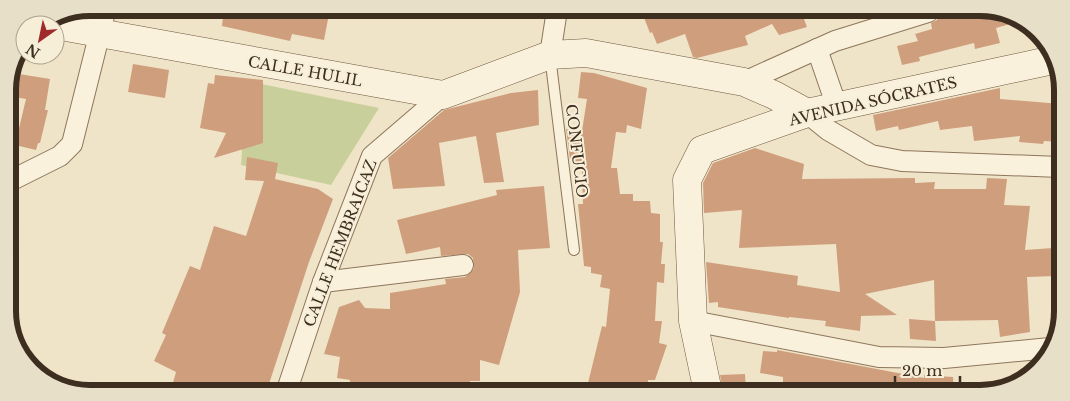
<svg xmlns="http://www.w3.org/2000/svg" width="1070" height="401" font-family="'Libre Baskerville',serif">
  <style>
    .green { fill: #c9cf9b }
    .building { fill: #cf9f7d }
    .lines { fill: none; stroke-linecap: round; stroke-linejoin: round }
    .lane-casing { stroke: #8d765c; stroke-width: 12 }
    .street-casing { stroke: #8d765c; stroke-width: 22 }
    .secondary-casing { stroke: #6f573f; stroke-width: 29 }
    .lane { stroke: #faf1dc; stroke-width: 10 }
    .street { stroke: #faf1dc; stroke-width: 20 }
    .secondary { stroke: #faf1dc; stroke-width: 28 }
    .labels { text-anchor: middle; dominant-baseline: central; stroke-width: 4; stroke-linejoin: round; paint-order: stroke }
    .street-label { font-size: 15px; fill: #3d2e20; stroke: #f7eed8 }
    .rim { fill: none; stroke: #3d2e20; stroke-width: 6 }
  </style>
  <rect width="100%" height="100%" fill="#f0e4c8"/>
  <path class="green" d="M 247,81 L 379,108 L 331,185 L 241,165 Z"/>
  <g class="building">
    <path d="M 224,8 L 317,9 L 330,9 L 324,40 L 292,34 L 290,41 L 222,26 Z"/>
    <path d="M 641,10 L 801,11 L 807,27 L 779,35 L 772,24 L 745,36 L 748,45 L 697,58 L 693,57 L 685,34 L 657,44 L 652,32 L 650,33 Z"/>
    <path d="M 946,12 L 1007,12 L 1021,21 L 996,28 L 1000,43 L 975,49 L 974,43 L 919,57 L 920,61 L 902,65 L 897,46 L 918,41 L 915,34 L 932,29 L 931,23 L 937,20 L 940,13 Z"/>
    <path d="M 133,64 L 169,70 L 165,98 L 128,92 Z"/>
    <path d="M 581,72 L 594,73 L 647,88 L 641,129 L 627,125 L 626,133 L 616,132 L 611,168 L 617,168 L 620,194 L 633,194 L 633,201 L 650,201 L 651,213 L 660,214 L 660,242 L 663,242 L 661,264 L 665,264 L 664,283 L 657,282 L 655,321 L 662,321 L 659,343 L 667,345 L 655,380 L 648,380 L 648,392 L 622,392 L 588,383 L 602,326 L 606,327 L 610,289 L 600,287 L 602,275 L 591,273 L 591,267 L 584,266 L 578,204 L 583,204 L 582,170 L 575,170 L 574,158 L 570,159 L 566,129 L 582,131 L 587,99 L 578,98 Z"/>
    <path d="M 13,73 L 50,79 L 45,110 L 48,110 L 40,143 L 38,143 L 36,150 L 15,145 L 26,99 L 8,96 L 8,84 Z"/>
    <path d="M 215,75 L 263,80 L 263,143 L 214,158 L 226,133 L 200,128 L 208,83 L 214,84 Z"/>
    <path d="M 1000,88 L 1000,99 L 1061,104 L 1061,142 L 1044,141 L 1043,144 L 1019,142 L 1020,136 L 974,141 L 972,126 L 940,130 L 938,121 L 899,130 L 898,126 L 876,131 L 873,115 Z"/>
    <path d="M 538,90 L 539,125 L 496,133 L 504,182 L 484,183 L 476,136 L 439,143 L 445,186 L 393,189 L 388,158 L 444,110 L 511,93 Z"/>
    <path d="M 755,148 L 804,164 L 802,179 L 915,178 L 915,183 L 935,182 L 934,189 L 986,189 L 987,178 L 1007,179 L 1004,205 L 1030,206 L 1025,250 L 1053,248 L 1055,276 L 1027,277 L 1030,332 L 1000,337 L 998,320 L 935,321 L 934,280 L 865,294 L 897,315 L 861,316 L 860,331 L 825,326 L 826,321 L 789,317 L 789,318 L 718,307 L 718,302 L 709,303 L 706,262 L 798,276 L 797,285 L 840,292 L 836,244 L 739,248 L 742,210 L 704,213 L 703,183 L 713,163 Z"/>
    <path d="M 247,157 L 278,163 L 275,179 L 318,189 L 333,199 L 309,262 L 267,390 L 171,390 L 176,372 L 154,361 L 166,335 L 162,333 L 190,266 L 200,270 L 214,226 L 246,236 L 264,181 L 245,180 Z"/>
    <path d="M 544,186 L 550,248 L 518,250 L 520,292 L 499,365 L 480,360 L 480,381 L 470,381 L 469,391 L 430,388 L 430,391 L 349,390 L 350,380 L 337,378 L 340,357 L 324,354 L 339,307 L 359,300 L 365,308 L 390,309 L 390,293 L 446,284 L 445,279 L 465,277 L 474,269 L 473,258 L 468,254 L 441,256 L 440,247 L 406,254 L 397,220 L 497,195 L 496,190 Z"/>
    <path d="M 909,319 L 935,321 L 936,341 L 910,339 Z"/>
    <path d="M 777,350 L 924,378 L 924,375 L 953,377 L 954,393 L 783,392 L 783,377 L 760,373 L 763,351 L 777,352 Z"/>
    <path d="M 745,374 L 746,392 L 723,392 L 720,375 Z"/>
  </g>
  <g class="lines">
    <defs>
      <path id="lane" d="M 550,56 L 574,250"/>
      <g id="street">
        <path d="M 817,49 L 837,107"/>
        <path d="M 550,55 L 557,10"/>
        <path d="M 744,82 L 835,41 L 928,12"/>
        <path d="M 807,113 L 828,130 L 871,155 L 902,161 L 1060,167"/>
        <path d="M 8,182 L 60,156 L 72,144 L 106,8"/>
        <path d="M 323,282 L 463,265"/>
        <path d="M 693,321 L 879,357 L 944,358 L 1050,348"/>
        <path d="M 287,390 L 323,282 L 372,156 L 443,95"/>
      </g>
      <g id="secondary">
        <path d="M 55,25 L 443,95 L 550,55 L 586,53 L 744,82 L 774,95 L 807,113"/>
        <path d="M 708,392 L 693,321 L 687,180 L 702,150 L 807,113 L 1053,60"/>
      </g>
    </defs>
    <use href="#lane" class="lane-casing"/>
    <use href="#street" class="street-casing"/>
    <use href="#secondary" class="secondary-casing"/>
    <use href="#lane" class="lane"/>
    <use href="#street" class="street"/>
    <use href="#secondary" class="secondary"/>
  </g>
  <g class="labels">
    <g class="street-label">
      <text transform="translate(305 71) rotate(10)">CALLE HULIL</text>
      <text transform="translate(873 101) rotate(-13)">AVENIDA SÓCRATES</text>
      <text transform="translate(577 151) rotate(83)">CONFUCIO</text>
      <text transform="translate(340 243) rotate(-69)">CALLE HEMBRAICAZ</text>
    </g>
  </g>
  <path d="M0 0H1070V401H0ZM90 16H980A74 74 0 0 1 1054 90V311A74 74 0 0 1 980 385H90A74 74 0 0 1 16 311V90A74 74 0 0 1 90 16Z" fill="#e8dfc9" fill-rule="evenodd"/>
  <path class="rim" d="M90 16H980A74 74 0 0 1 1054 90V311A74 74 0 0 1 980 385H90A74 74 0 0 1 16 311V90A74 74 0 0 1 90 16Z"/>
  <g transform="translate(40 40) rotate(213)"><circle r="24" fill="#f7eed8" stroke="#ada18e"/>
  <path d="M0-4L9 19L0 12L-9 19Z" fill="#9e2a2b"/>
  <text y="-8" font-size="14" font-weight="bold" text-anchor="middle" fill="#3d2e20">N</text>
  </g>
  <path d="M895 376v8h65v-8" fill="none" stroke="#3d2e20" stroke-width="2.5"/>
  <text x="902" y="376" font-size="15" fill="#3d2e20" stroke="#f7eed8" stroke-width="4" paint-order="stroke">20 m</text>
</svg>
